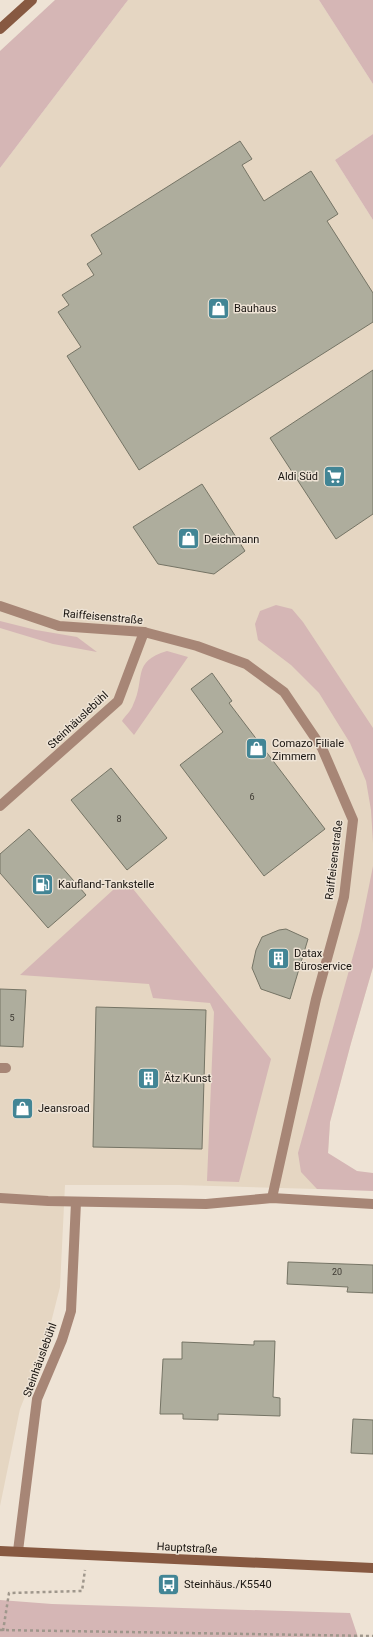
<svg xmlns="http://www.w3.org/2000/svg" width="373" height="1637" font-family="Roboto,sans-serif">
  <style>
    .built { fill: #e5d6c2 }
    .green { fill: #d5b6b5 }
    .building { fill: #aead9d; stroke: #757465 }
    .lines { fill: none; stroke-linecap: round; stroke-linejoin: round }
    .path { stroke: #9f978c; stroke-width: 2.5; stroke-dasharray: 3 3; stroke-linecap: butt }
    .lane { stroke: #a78676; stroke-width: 10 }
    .street { stroke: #a78676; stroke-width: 10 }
    .secondary { stroke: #875941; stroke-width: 10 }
    .labels { text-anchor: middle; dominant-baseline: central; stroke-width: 3; stroke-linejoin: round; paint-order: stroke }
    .number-label { font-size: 9px; fill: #3e3a33 }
    .poi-label { font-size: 11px; fill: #181410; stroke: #eee3d5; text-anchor: start }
    .street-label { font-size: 11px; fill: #181410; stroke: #eee3d5 }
  </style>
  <rect width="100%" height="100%" fill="#eee3d5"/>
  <path class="built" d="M 128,0 L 319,0 L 373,84 L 373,134 L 335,160 L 373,220 L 373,967 L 351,1043 L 330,1122 L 328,1153 L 317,1189 L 179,1185 L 65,1185 L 60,1287 L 45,1346 L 20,1409 L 0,1506 L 0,168 Z"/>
  <g class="green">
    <path d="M 55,0 L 128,0 L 0,168 L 0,51 Z"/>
    <path d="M 319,0 L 373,0 L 373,84 Z"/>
    <path d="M 373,134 L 373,220 L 335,160 Z"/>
    <path d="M 276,605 L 292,609 L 303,622 L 373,728 L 373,843 L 371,810 L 366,781 L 350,743 L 319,693 L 291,665 L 258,640 L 255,624 L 260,611 Z"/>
    <path d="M 0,621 L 36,630 L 77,637 L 97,652 L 53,644 L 0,628 Z"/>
    <path d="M 167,651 L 188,657 L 134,735 L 122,721 C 125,716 131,711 133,705 C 146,678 131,662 167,651 Z"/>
    <path d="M 373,866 L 373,967 L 351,1043 L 330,1122 L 328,1153 L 357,1171 L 373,1173 L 373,1191 L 317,1189 L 301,1172 L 298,1153 L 360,931 Z"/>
    <path d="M 125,879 L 271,1059 L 239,1182 L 207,1181 L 214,1012 L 210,1003 L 153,998 L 149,984 L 20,975 Z"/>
    <path d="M 0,1600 L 52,1604 L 350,1613 L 358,1637 L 0,1637 Z"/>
  </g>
  <g class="building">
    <path d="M 240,141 L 252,159 L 242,165 L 264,201 L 311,171 L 338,214 L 327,221 L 373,293 L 373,322 L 139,470 L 67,356 L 81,347 L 58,312 L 69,305 L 62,295 L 94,275 L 87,264 L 102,254 L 91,235 Z"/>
    <path d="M 373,370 L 373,514 L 336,539 L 270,438 Z"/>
    <path d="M 202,484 L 245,551 L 214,574 L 158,564 L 133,527 Z"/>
    <path d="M 212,673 L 232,701 L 229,703 L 325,829 L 264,876 L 180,765 L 223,732 L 191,689 Z"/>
    <path d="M 111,768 L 167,838 L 127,870 L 71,800 Z"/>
    <path d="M 29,829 L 86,895 L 48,928 L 0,873 L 0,854 Z"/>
    <path d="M 286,929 L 308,939 L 290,999 L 261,989 L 252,968 L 256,950 L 262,937 L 279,930 Z"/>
    <path d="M 0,989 L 26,990 L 23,1047 L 0,1046 Z"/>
    <path d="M 96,1007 L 206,1010 L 202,1149 L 93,1147 Z"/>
    <path d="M 288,1262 L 373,1265 L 373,1293 L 347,1292 L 348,1287 L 287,1284 Z"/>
    <path d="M 254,1341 L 275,1341 L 273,1397 L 280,1398 L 280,1416 L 218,1414 L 218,1420 L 183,1419 L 183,1414 L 160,1414 L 163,1359 L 182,1359 L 182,1342 L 254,1345 Z"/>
    <path d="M 353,1419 L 373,1420 L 373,1454 L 351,1453 Z"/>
  </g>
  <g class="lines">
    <g class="path">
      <path d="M 0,1630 L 373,1636"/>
      <path d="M 3,1631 L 9,1593 L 82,1591 L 85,1570"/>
    </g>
    <path class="lane" d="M 0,1068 L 6,1068"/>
    <g class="street">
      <path d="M 0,606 L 59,626 L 144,632 L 197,646 L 246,664 L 284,692 L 322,748 L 353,820 L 344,897 L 316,999 L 272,1198"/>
      <path d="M 0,806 L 118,701 L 144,632"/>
      <path d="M 0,1198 L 48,1201 L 206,1204 L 272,1198 L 373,1204"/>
      <path d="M 18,1551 L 37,1399 L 62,1340 L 71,1311 L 76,1202"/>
    </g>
    <g class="secondary">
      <path d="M 0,29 L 32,0"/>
      <path d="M 0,1551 L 373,1568"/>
    </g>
  </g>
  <defs>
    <symbol id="shop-square" viewBox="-11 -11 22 22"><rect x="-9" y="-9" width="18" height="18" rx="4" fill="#428595" stroke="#eee3d5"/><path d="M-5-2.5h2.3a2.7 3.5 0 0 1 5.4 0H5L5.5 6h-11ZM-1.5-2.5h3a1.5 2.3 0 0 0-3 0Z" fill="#fff"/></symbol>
    <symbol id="supermarket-square" viewBox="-11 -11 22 22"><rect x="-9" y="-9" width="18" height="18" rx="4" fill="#428595" stroke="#eee3d5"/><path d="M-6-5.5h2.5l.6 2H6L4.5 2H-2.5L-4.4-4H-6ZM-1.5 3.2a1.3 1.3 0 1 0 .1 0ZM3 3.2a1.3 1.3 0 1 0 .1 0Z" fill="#fff"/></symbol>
    <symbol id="fuel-square" viewBox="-11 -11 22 22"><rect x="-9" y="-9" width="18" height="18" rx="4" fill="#428595" stroke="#eee3d5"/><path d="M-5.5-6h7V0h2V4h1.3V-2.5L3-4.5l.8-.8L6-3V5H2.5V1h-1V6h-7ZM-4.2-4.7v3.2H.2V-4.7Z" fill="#fff"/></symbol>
    <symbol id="building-square" viewBox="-11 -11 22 22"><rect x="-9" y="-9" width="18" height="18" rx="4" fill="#428595" stroke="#eee3d5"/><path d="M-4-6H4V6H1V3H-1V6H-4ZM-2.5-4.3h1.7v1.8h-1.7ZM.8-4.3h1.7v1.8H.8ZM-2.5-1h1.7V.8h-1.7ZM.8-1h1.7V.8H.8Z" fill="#fff"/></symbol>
    <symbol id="bus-square" viewBox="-11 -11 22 22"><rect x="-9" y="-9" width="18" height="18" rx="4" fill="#428595" stroke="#eee3d5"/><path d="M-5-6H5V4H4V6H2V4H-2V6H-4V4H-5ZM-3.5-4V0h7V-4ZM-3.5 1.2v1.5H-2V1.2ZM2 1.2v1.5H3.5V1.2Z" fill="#fff"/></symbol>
  </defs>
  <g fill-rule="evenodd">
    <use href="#shop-square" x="206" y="296" width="25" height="25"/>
    <use href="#supermarket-square" x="322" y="464" width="25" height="25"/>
    <use href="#shop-square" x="176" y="526" width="25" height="25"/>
    <use href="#shop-square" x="244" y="736" width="25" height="25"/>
    <use href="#fuel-square" x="30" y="872" width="25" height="25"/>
    <use href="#building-square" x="266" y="946" width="25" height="25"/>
    <use href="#building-square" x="136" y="1066" width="25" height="25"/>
    <use href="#shop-square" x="10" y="1096" width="25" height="25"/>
    <use href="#bus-square" x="156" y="1572" width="25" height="25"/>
  </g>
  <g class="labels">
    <g class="number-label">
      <text x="252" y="797">6</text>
      <text x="119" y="819">8</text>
      <text x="12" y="1018">5</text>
      <text x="337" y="1272">20</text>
    </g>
    <g class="poi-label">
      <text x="234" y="308">Bauhaus</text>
      <text x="318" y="476" text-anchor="end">Aldi Süd</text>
      <text x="204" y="539">Deichmann</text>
      <text x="272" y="743">Comazo Filiale<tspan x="272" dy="13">Zimmern</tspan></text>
      <text x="58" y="884">Kaufland-Tankstelle</text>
      <text x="294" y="953">Datax<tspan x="294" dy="13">Büroservice</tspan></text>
      <text x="164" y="1078">Ätz Kunst</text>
      <text x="38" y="1108">Jeansroad</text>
      <text x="184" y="1584">Steinhäus./K5540</text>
    </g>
    <g class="street-label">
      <text transform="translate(103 617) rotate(5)">Raiffeisenstraße</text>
      <text transform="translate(78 720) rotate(-43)">Steinhäuslebühl</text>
      <text transform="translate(334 860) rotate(-83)">Raiffeisenstraße</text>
      <text transform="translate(40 1360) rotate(-70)">Steinhäuslebühl</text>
      <text transform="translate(187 1548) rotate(3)">Hauptstraße</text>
    </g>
  </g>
</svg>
